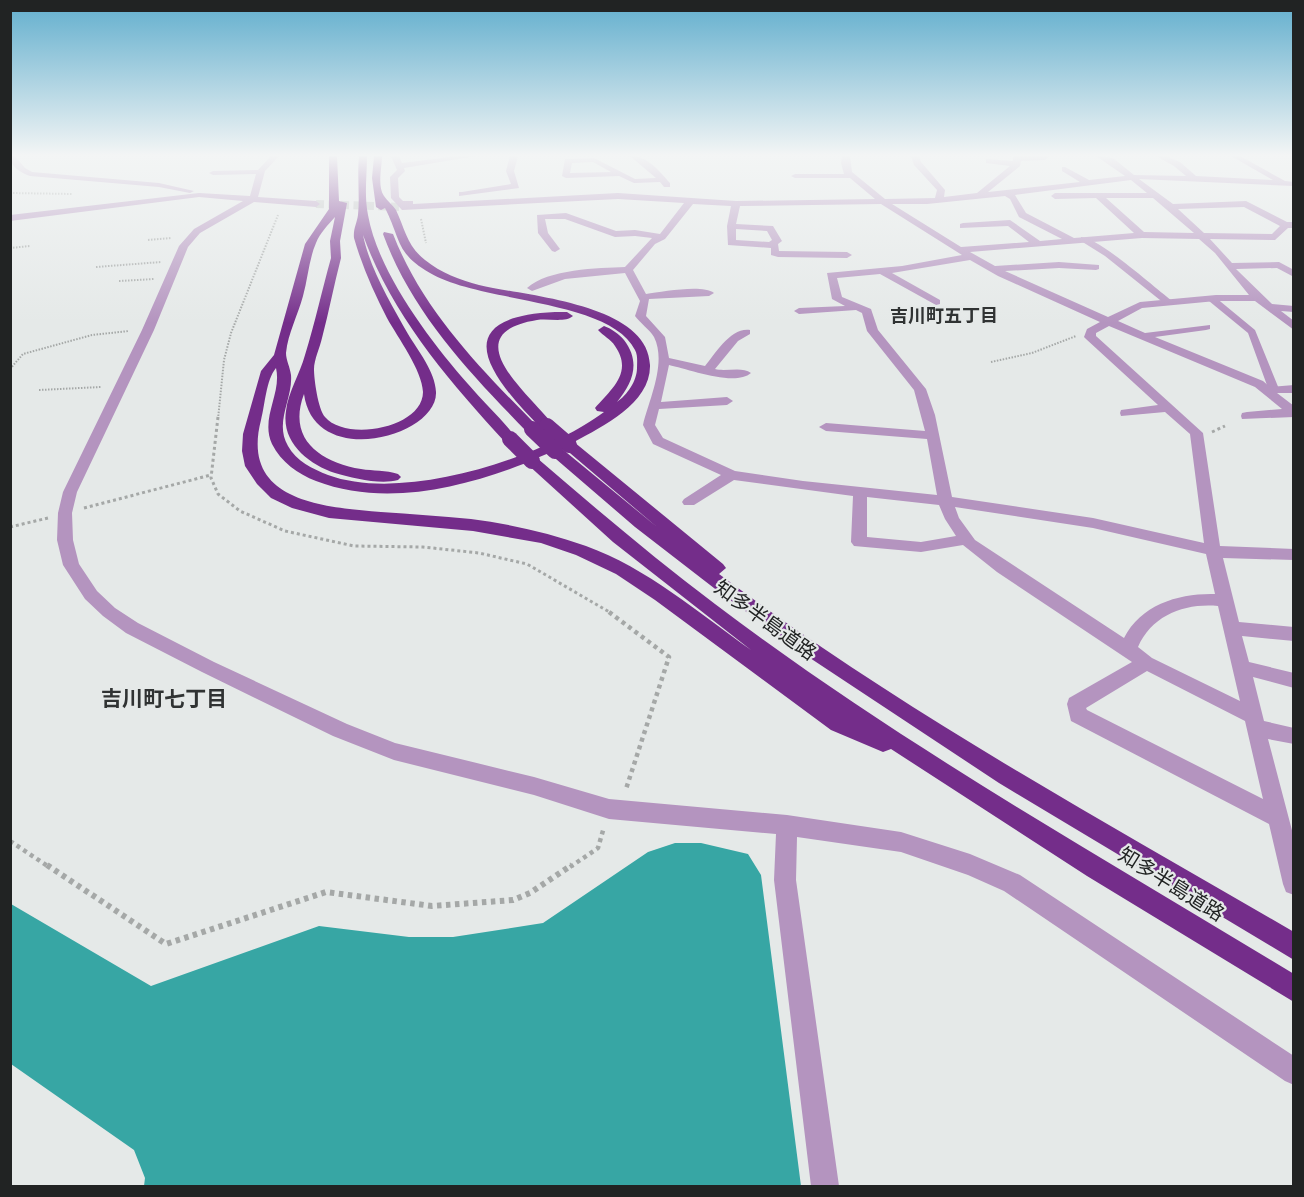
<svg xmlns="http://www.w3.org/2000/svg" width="1304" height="1197" font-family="'Varela Round','Noto Sans JP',sans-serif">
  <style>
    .water { fill: #37a6a4 }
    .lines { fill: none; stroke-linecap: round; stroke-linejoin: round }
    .minor-tunnel { stroke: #bec1c1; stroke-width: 8; stroke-dasharray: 8 4.5; stroke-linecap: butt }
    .path-far3 { stroke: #a5a8a7; stroke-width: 2; stroke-dasharray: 1.5 1.5; stroke-linecap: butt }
    .path-far2 { stroke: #a5a8a7; stroke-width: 3; stroke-dasharray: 3 3; stroke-linecap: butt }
    .path-far1 { stroke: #a5a8a7; stroke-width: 4.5; stroke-dasharray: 4 4; stroke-linecap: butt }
    .path { stroke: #a5a8a7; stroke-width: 6; stroke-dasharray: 4.5 4.5; stroke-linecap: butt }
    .service { fill: #b494bf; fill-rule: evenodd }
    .minor { fill: #b494bf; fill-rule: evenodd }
    .motorway { fill: #742d8a; fill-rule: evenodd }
    .motorway-bridge { stroke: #742d8a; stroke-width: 16 }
    .labels { text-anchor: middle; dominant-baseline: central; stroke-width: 4.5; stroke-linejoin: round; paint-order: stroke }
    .far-neighbourhood-label { font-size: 18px; font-weight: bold; fill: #303333; stroke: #e5e9e8 }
    .street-label { font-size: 20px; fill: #212323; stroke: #e5e9e8 }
    .neighbourhood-label { font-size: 21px; font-weight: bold; fill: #303333; stroke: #e5e9e8 }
  </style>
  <rect width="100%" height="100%" fill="#e5e9e8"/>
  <path class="water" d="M 675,843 L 701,843 L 748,854 L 761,875 L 801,1186 L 144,1186 L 145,1178 L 134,1150 L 11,1064 L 11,904 L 151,986 L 319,926 L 409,937 L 453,937 L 543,923 L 648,852 Z"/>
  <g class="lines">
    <path class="minor-tunnel" d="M 316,204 L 402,207"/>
    <g class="path-far3">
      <path d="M 10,193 L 73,194"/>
      <path d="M 421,219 L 426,243"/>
      <path d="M 148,240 L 171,238"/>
      <path d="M 10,248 L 30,246"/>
      <path d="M 96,267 L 161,262"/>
      <path d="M 119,281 L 154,279"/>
      <path d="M 991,362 L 1032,353 L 1076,336"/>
      <path d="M 10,369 L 23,354 L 92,335 L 129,331"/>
      <path d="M 39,390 L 101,387"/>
      <path d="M 218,419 L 224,360 L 231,333 L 278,215"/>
    </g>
    <g class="path-far2">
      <path d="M 218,417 L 211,478 L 218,494 L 240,511 L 285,531 L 354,546 L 423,547 L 479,553 L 527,564 L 611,613"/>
      <path d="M 1212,432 L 1225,426"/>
      <path d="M 84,508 L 211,475"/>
      <path d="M 10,527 L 48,518"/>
    </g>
    <g class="path-far1">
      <path d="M 609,612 L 669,657 L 626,789"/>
      <path d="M 10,841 L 49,867"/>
      <path d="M 570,867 L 598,848 L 604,827"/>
    </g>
    <path class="path" d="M 47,865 L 166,944 L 326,892 L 432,906 L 513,900 L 530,893 L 572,865"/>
    <g class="service">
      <path d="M 1081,237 C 1098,237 1155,288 1171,300 L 1171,304 L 1165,304 L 1105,256 L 1081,241 Z"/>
      <path d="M 1209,297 L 1215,297 L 1255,330 L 1279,389 L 1278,391 L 1265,393 L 1264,391 L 1268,388 L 1248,333 L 1209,301 Z"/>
    </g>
    <g class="minor">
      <path d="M 10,156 L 15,156 L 25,168 L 32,172 L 159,183 L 194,191 L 190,193 L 159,187 L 30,176 C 21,173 10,166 10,156 Z"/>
      <path d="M 271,156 L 279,156 L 265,171 L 258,197 L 316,201 L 320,204 L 316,207 L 254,202 L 200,233 L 188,247 L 154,330 L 77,492 L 72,513 L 73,540 L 79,564 L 97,591 L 115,608 L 138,623 L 214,662 L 347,724 L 395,743 L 534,777 L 609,799 L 787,815 L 901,832 L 970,854 L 1020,875 L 1294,1056 L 1294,1085 L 1285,1081 L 1004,891 L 968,875 L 901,852 L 797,837 L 796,880 L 839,1186 L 811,1186 L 774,880 L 776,834 L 609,819 L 534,795 L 394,760 L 333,736 L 202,672 L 126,633 L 103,616 L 85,599 L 63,565 L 57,540 L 58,513 L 63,492 L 142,330 L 179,246 L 194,229 L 243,201 L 199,197 L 10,221 L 10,215 L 199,193 L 250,196 L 256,174 L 213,175 L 209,173 L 213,171 L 258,170 Z"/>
      <path d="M 391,156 L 399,156 L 402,163 L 458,156 L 476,156 L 404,168 L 405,171 L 398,178 L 399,197 L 403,201 L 413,201 L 413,204 L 618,193 L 736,201 L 875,199 L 850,178 L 795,178 L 791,176 L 795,174 L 844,174 L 841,163 L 842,156 L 850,156 L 852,172 L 885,199 L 935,198 L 937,190 L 914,165 L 911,156 L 919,156 L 921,162 L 945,190 L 944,197 L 977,193 L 1010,166 L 986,163 L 986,159 L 1013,161 L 1013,156 L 1050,156 L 1045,160 L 1021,161 L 1020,166 L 988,192 L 1080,182 L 1062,171 L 1062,167 L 1065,167 L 1089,180 L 1125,176 L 1096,156 L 1113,158 L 1134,175 L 1186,176 L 1174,166 L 1156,156 L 1165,156 L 1180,162 L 1196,176 L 1273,180 L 1231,156 L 1240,156 L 1285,181 L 1294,182 L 1294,186 L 1139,179 L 1173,204 L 1246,201 L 1287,222 L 1294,222 L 1294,228 L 1288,228 L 1275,240 L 1210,239 L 1232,263 L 1279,262 L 1294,270 L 1294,277 L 1277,268 L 1236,269 L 1272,304 L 1294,306 L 1294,312 L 1281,311 L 1294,321 L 1294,330 L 1255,301 L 1216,301 L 1142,308 L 1118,321 L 1145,333 L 1210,325 L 1210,329 L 1206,330 L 1155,337 L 1263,381 L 1270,387 L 1294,385 L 1294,393 L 1277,393 L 1294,406 L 1294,417 L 1242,419 L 1241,416 L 1242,413 L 1247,412 L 1282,409 L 1255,387 L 1109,326 L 1096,333 L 1096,336 L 1203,433 L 1220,546 L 1294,549 L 1294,560 L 1223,558 L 1239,622 L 1294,627 L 1294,641 L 1242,636 L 1249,662 L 1294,673 L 1294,688 L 1253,677 L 1264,721 L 1294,728 L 1294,744 L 1268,739 L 1294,838 L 1294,895 L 1286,892 L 1283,884 L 1269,824 L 1071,721 L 1067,704 L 1069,698 L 1132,662 L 997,572 L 963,545 L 921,552 L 854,546 L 851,542 L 853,496 L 734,480 L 694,505 L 684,505 L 682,502 L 684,499 L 721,475 L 653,444 L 643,425 C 649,400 667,363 654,337 C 649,329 640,323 635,316 L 640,301 L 625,273 L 565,279 L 532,291 L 527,288 C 548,269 598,268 625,267 L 652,238 L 635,236 L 615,237 L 565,219 L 545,219 L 548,233 L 560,249 L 555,252 L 552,251 L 538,233 L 537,215 L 566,213 L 616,231 L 635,230 L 660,234 L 684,203 L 618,199 L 402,210 L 391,198 L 390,177 L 397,170 ZM 1131,180 L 1147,193 L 1055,193 L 1051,196 L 1055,199 L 1096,198 L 1134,233 L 1074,238 L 1026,213 L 1015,195 ZM 1005,196 L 1010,199 L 1019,217 L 1062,239 L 1040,241 L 1010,220 L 963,223 L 960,224 L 960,228 L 1008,226 L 1029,242 L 961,247 L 892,204 L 927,204 ZM 1106,198 L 1153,198 L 1194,233 L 1144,232 ZM 693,204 L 731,206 L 727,226 L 728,245 L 771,248 L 771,255 L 778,257 L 847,258 L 852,255 L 847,252 L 779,251 L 778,244 L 782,241 L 773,226 L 736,224 L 740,206 L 881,204 L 962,255 L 902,266 L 827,273 L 832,299 L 845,306 L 799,308 L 794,311 L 799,314 L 856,310 L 862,313 L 867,331 L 914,390 L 925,431 L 826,423 L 819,427 L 826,431 L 927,439 L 937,495 L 803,481 L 735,471 L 663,438 L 655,425 L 659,409 L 727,405 L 733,401 L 727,397 L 661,402 L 669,365 C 688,369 735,387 751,373 C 742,366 726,372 715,369 L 738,341 L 750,334 L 750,330 C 731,327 715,354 705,366 L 669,358 L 665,337 L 646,316 L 649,299 L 709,296 L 714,293 C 702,284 662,292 646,294 L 633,270 L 655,244 L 665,239 ZM 1244,207 L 1280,226 L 1272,234 L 1204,233 L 1178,209 ZM 736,229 L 767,231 L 772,240 L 769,242 L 736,240 ZM 1142,238 L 1199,239 L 1215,253 L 1249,295 L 1216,295 L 1140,302 L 1108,317 L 1005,271 L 1059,268 L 1096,270 L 1099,269 L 1099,265 L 1059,262 L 995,266 L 970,252 ZM 970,260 L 998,276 L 1100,322 L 1087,329 L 1084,337 L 1086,339 L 1158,405 L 1121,410 L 1120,413 L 1121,416 L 1165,412 L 1190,434 L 1204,543 L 1093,518 L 952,497 L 935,415 L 926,389 L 878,330 L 871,309 L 842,297 L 837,278 L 880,274 L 936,305 L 940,304 L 940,300 L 892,273 ZM 867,497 L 939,505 L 945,519 L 956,536 L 921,542 L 867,537 ZM 955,507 L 1093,528 L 1206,554 L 1215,594 C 1180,593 1141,604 1124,638 L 975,540 L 959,518 ZM 1218,606 L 1240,701 L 1152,658 L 1138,647 C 1152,615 1185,603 1218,606 ZM 1147,671 L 1245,721 L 1263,799 L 1087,710 L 1086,708 Z"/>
      <path d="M 510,156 L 518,156 L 514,171 L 519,188 L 459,196 L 459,192 L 462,192 L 511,184 L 506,171 Z"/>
      <path d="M 630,156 C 647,155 660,172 670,183 L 670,187 L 664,187 L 660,182 L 634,183 L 619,176 L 566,178 L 562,176 L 565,159 L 594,158 L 635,179 L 656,178 ZM 593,162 L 611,172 L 570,173 L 572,163 Z"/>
    </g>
    <g class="motorway">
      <path d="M 329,156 L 337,156 L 339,201 L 347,203 L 340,241 L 341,258 C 334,285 329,311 322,338 C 320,347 314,360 314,369 C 314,379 318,409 325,417 C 346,442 423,428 423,392 C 422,370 398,338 387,318 C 374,293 362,266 354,238 C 353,229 357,223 358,215 C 360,196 357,176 359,156 L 367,156 C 367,175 364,195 368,215 C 378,272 430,341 468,384 C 484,403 503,420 517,439 L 515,442 L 505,442 C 448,380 392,315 363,235 C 370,269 391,304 408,334 C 418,351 435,371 436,392 C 438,437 314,470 304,394 C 287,439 320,462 361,469 C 373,471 386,470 398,474 L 401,477 L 398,480 C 380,485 353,478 335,473 C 309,464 281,443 286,411 C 288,392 300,374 305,355 C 315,323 322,290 331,258 L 330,241 L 335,217 C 328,225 320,233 316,243 C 309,259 308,278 303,296 C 298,315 288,333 286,353 C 286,360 290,367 291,375 C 293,399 274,422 288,446 C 296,461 313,469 328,475 C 404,503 542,458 604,412 L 597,411 L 595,408 C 610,390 634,373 615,346 C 611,339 603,336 598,330 L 604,326 C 612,329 619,334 624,340 C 641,362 633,383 617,402 C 627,395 637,381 637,368 C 637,363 638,355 635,350 C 610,299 480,303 430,273 C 395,253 401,239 385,208 L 381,210 L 376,207 L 372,178 L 374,156 L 382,156 C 382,167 377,186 384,196 C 387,201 393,205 396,210 C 405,229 407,246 425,260 C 441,273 460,280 479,285 C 524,296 648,303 650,365 C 651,403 603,426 574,442 L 723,564 L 726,568 L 719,574 C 899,709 1099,819 1294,932 L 1294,960 L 999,783 L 813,660 L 723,595 L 635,527 L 549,453 L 537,458 C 595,508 654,558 715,604 C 897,742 1098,855 1294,974 L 1294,1002 L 1087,876 L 891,749 L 883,752 L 831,730 L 655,600 L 616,574 L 576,555 L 541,543 L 473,531 L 329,518 L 292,508 L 271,498 L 257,484 L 245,466 L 242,451 L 243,434 L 261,371 L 274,355 L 305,244 L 329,209 ZM 276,368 C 282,394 260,418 272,444 C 281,462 298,474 316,481 C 384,507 461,488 526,463 L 613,542 L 751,650 C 699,613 647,568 586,546 C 549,533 510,524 471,519 C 441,516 411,514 381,512 C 322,507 240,501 261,420 C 265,405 266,380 276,368 ZM 563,447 L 564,448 L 657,527 L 561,448 Z"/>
      <path d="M 384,232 L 393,234 C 423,311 480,368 537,426 L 539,429 L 537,432 L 527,432 C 470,373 412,313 383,234 Z"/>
      <path d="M 555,312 L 567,312 L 573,316 C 565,323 548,318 537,320 C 451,334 532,396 554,426 L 547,430 L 542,429 C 493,380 441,317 555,312 Z"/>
    </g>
    <g class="motorway-bridge">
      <path d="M 547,426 L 569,445"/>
      <path d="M 532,429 L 555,451"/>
      <path d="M 510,439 L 532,461"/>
    </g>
  </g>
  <linearGradient id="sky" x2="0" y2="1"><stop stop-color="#61aecd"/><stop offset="0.48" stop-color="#f3f5f5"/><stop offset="1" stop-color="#f3f5f5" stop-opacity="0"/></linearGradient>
  <rect width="1304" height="323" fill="url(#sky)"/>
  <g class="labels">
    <g class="far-neighbourhood-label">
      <text x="944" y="316">吉川町五丁目</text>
    </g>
    <g class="street-label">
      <text transform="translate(765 621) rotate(36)">知多半島道路</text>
      <text transform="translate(1171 885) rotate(32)">知多半島道路</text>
    </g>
    <g class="neighbourhood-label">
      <text x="164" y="699">吉川町七丁目</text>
    </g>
  </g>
  <rect width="1304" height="1197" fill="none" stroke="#212323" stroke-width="24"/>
</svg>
